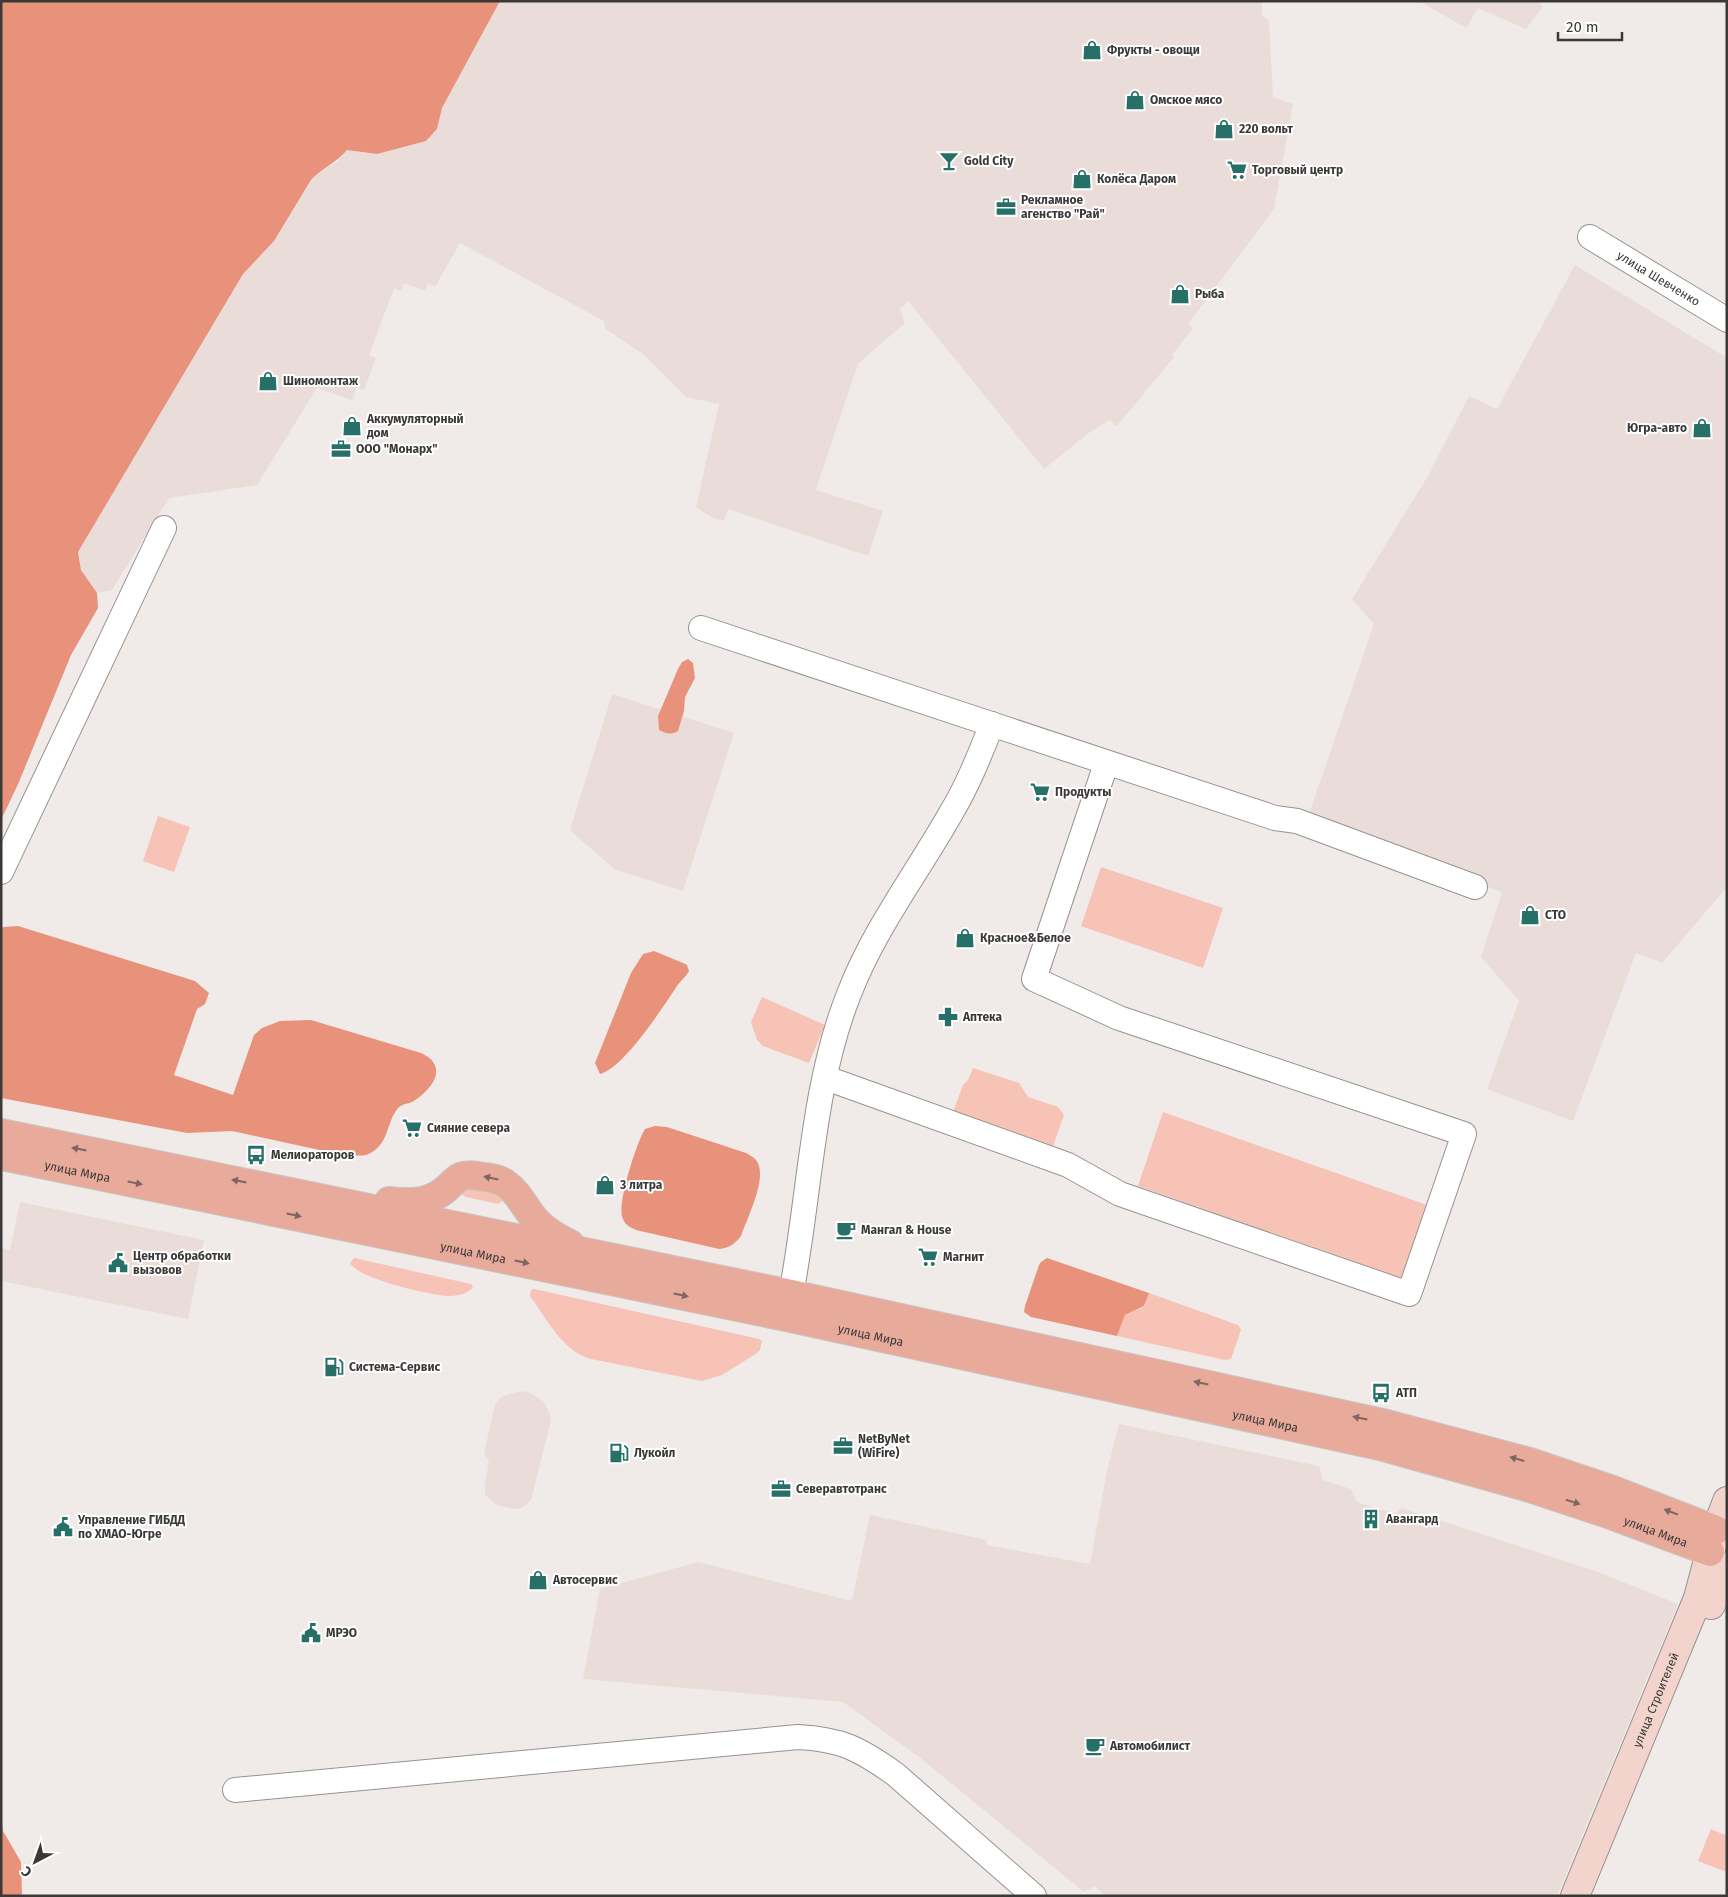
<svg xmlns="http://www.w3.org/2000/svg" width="1728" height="1897" font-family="'Fira Sans',sans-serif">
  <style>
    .built { fill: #eaddd9 }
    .green { fill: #f6c3b6 }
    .forest { fill: #e8927c }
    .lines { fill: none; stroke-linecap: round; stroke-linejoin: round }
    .minor-casing { stroke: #979290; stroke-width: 26 }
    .secondary-casing { stroke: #979290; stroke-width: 30 }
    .primary-casing { stroke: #c8c8c7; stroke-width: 30 }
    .minor { stroke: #fff; stroke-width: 24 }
    .secondary { stroke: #f3d4cd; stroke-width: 28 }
    .primary { stroke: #e7aa9b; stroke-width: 28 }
    .oneway { fill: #806660 }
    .labels { text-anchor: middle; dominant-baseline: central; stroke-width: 4; stroke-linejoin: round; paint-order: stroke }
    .poi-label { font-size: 12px; font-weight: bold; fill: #3b3938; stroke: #fff; text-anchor: start }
    .street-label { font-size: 12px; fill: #3b3938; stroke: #fff }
  </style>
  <rect width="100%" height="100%" fill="#f0eae9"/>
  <g class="built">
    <path d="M 500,1 L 1262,1 L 1262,15 L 1269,21 L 1273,97 L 1293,104 L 1274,209 L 1188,324 L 1193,328 L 1172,355 L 1174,357 L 1117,426 L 1109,420 L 1090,432 L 1044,469 L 908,301 L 900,309 L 905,323 L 858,364 L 816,490 L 883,511 L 868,556 L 728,509 L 724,521 L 711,517 L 696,507 L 719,404 L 686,397 L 644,355 L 606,329 L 604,321 L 460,243 L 435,287 L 428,283 L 425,291 L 404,283 L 401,291 L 394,288 L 369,355 L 376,358 L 364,390 L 357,388 L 352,400 L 317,388 L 257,485 L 169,498 L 112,590 L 97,593 L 81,570 L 78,552 L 243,274 L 274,241 L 311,181 L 317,174 L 338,161 L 347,149 L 364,153 L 426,141 L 437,129 L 442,108 Z"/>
    <path d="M 1419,1 L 1541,1 L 1539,4 L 1543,6 L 1526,29 L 1478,8 L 1466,28 Z"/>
    <path d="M 1575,265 L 1727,358 L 1727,887 L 1662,963 L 1636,953 L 1573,1121 L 1487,1089 L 1519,1001 L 1481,957 L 1502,892 L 1307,820 L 1374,624 L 1352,599 L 1428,476 L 1469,396 L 1497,409 Z"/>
    <path d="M 612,694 L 734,733 L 683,891 L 614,869 L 570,830 Z"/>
    <path d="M 20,1202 L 204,1240 L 188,1319 L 1,1281 L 1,1252 L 2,1248 L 10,1250 Z"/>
    <path d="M 524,1391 L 532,1394 L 544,1402 L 550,1414 L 551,1421 L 531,1500 L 522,1508 L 515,1509 L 496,1505 L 485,1494 L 485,1485 L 489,1461 L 484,1453 L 495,1405 L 500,1398 L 506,1395 Z"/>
    <path d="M 1119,1424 L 1319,1466 L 1323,1480 L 1351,1489 L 1357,1502 L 1395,1514 L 1402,1508 L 1598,1572 L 1678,1604 L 1557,1896 L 1105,1896 L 1094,1886 L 1084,1892 L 919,1757 L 843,1702 L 583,1679 L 600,1589 L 698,1562 L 852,1601 L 870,1515 L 987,1540 L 986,1545 L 1090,1564 L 1108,1466 Z"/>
  </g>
  <g class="green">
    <path d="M 158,816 L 190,827 L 174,872 L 143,861 Z"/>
    <path d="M 1101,867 L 1223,908 L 1203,968 L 1081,926 Z"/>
    <path d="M 762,997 L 825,1025 L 809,1063 L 763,1046 L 757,1040 L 751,1022 Z"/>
    <path d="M 973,1068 L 1019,1083 L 1028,1097 L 1058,1107 L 1064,1115 L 1053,1146 L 953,1112 L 963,1085 L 968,1080 Z"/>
    <path d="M 1163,1112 L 1427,1205 L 1402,1278 L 1138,1186 Z"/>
    <path d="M 499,1185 L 504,1200 L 498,1204 L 466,1197 L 460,1193 L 459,1186 Z"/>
    <path d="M 354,1258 L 471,1284 L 473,1287 C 468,1294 457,1296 448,1296 C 430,1295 358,1279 350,1263 Z"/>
    <path d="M 534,1289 L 759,1339 L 762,1341 L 760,1350 L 757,1353 L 722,1375 L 702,1381 L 591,1359 C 562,1351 547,1319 530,1296 L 531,1290 Z"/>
    <path d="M 1149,1293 L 1238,1325 L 1241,1330 L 1231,1359 L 1225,1360 L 1117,1336 L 1125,1315 L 1144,1307 Z"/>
    <path d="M 1711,1829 L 1727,1836 L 1727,1872 L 1698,1861 Z"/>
  </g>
  <g class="forest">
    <path d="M 1,1 L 500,1 L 442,108 L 437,129 L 426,141 L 377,154 L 347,150 C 336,163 322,168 311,180 L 274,241 L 243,274 L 78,552 L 81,570 L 97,593 L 98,608 L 71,655 L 19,782 L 1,820 Z"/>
    <path d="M 688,659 L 693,663 L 695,678 L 685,697 L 684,711 L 678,731 C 670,735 667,734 659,730 L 658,716 L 678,669 L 682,662 Z"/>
    <path d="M 18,926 L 195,981 L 209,993 L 205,1004 L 197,1009 L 174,1075 L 233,1095 L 254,1035 L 262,1028 L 280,1021 L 311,1020 L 421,1053 C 425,1055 431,1058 433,1062 C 444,1077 424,1095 412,1102 C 407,1104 402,1104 398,1108 C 385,1124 390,1146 366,1155 C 361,1156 353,1155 347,1156 L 232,1131 L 187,1133 L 1,1098 L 1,928 L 4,927 Z"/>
    <path d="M 654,951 L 683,963 L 687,965 L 689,971 C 686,977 681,980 677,986 C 663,1007 624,1068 600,1074 L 595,1063 L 631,973 L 643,954 Z"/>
    <path d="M 655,1126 L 667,1127 L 746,1153 C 749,1155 754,1157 756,1160 C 769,1176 747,1218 741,1236 C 735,1244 729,1248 719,1249 L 636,1230 C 629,1227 624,1224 622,1216 C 618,1201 636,1144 645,1129 Z"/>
    <path d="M 1047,1258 L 1149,1293 L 1144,1306 L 1125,1315 L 1117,1336 L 1031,1317 L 1024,1312 L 1025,1306 L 1039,1265 L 1041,1262 Z"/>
    <path d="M 1,1816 L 3,1831 L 21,1862 L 22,1896 L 1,1896 Z"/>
  </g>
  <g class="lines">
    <defs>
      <g id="minor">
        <path id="s1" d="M 1590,237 L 1727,320"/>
        <path d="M 701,628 C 893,690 1083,756 1275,818 L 1297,821 L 1475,887"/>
        <path d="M 1,872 L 164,528"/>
        <path d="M 826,1078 L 1068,1165 L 1120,1194 L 1409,1294 L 1464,1134 L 1119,1018 L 1034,979 L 1106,764"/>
        <path d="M 791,1294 C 810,1196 812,1086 849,994 C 874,929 917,873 951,813 C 968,785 980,754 992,724"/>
        <path d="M 235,1790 L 798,1737 C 841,1739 860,1749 895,1774 L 1034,1896"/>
      </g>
      <g id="secondary">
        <path d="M 1711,1605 L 1727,1567"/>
        <path id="s2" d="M 1575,1896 L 1698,1598 L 1716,1530 L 1727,1501"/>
      </g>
      <g id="primary">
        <path d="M 1,1133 L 791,1294 L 1387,1424 L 1530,1462 L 1613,1490 L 1716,1530"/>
        <path id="s3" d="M 1,1156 L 786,1317 L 1380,1446 L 1523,1486 L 1605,1513 L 1710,1552"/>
        <path d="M 389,1201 C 403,1202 418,1204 431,1198 C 458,1188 449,1169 484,1177 C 492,1178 500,1179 506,1184 C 518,1192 524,1206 533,1217 C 542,1229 556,1237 570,1244"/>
      </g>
    </defs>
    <use href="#minor" class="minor-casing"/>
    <use href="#secondary" class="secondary-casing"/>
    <use href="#primary" class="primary-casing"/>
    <use href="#minor" class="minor"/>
    <use href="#secondary" class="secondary"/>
    <use href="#primary" class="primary"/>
  </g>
  <defs><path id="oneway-solid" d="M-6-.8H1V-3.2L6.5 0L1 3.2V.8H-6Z" transform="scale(1.25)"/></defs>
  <g class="oneway">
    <use href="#oneway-solid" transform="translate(79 1149) rotate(-169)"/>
    <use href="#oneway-solid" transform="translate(491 1178) rotate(-168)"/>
    <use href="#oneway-solid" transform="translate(239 1181) rotate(-169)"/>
    <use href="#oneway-solid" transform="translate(135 1183) rotate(11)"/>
    <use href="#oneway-solid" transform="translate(294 1215) rotate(12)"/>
    <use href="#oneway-solid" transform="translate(522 1262) rotate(12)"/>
    <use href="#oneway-solid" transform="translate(681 1295) rotate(12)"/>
    <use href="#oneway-solid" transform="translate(1201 1383) rotate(-168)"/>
    <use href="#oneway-solid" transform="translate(1360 1418) rotate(-168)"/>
    <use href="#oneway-solid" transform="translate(1517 1459) rotate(-164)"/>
    <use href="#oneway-solid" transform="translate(1573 1502) rotate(18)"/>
    <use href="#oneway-solid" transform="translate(1671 1512) rotate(-159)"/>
  </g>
  <defs>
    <symbol id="shop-bare" viewBox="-9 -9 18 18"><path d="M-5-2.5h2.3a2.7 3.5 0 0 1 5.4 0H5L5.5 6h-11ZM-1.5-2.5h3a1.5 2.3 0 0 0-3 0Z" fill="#277067" stroke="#fff" stroke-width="2.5" paint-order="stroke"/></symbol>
    <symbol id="bar-bare" viewBox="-9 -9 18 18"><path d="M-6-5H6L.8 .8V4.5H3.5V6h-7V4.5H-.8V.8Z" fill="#277067" stroke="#fff" stroke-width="2.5" paint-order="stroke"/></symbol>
    <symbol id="supermarket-bare" viewBox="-9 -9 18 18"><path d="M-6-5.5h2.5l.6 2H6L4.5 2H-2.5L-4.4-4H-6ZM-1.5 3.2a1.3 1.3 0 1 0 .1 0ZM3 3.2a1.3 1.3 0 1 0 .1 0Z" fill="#277067" stroke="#fff" stroke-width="2.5" paint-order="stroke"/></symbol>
    <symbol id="office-bare" viewBox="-9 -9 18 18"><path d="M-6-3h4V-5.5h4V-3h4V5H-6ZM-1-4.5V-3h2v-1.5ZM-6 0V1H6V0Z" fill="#277067" stroke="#fff" stroke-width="2.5" paint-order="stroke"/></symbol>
    <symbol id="pharmacy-bare" viewBox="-9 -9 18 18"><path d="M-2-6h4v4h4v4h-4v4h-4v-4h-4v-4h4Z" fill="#277067" stroke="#fff" stroke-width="2.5" paint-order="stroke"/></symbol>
    <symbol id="bus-bare" viewBox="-9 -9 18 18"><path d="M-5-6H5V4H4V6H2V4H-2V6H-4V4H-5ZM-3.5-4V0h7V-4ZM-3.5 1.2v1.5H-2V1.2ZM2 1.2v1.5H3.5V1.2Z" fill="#277067" stroke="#fff" stroke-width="2.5" paint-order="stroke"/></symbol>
    <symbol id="cafe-bare" viewBox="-9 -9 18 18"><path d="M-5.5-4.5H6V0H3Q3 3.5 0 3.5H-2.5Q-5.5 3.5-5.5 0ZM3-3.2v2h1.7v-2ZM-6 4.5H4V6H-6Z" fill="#277067" stroke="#fff" stroke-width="2.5" paint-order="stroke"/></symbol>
    <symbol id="civic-bare" viewBox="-9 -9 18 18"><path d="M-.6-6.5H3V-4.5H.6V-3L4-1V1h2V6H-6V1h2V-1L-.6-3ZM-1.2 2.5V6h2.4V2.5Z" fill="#277067" stroke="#fff" stroke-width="2.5" paint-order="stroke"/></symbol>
    <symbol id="fuel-bare" viewBox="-9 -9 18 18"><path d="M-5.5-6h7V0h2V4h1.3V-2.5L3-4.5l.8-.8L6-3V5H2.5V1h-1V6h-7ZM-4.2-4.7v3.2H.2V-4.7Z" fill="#277067" stroke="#fff" stroke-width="2.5" paint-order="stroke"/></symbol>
    <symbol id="building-bare" viewBox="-9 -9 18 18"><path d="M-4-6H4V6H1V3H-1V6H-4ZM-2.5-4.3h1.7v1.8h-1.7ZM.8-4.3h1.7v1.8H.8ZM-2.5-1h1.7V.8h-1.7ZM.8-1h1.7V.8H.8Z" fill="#277067" stroke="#fff" stroke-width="2.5" paint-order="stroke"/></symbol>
  </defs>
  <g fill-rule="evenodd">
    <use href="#shop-bare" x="1078" y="36" width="28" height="28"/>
    <use href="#shop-bare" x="1121" y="86" width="28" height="28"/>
    <use href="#shop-bare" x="1210" y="115" width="28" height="28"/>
    <use href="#bar-bare" x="935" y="147" width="28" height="28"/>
    <use href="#supermarket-bare" x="1223" y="156" width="28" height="28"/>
    <use href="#shop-bare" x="1068" y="165" width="28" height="28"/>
    <use href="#office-bare" x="992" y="193" width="28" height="28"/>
    <use href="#shop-bare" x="1166" y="280" width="28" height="28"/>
    <use href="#shop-bare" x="254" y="367" width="28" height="28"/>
    <use href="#shop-bare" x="338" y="412" width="28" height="28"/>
    <use href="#shop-bare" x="1688" y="414" width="28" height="28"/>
    <use href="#office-bare" x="327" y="435" width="28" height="28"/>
    <use href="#supermarket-bare" x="1026" y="778" width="28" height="28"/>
    <use href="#shop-bare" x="1516" y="901" width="28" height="28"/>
    <use href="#shop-bare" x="951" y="924" width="28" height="28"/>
    <use href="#pharmacy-bare" x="934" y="1003" width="28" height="28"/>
    <use href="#supermarket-bare" x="398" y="1114" width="28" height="28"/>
    <use href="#bus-bare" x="242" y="1141" width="28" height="28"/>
    <use href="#shop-bare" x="591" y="1171" width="28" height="28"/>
    <use href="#cafe-bare" x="832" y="1216" width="28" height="28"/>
    <use href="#supermarket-bare" x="914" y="1243" width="28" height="28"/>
    <use href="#civic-bare" x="104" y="1249" width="28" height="28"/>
    <use href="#fuel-bare" x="320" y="1353" width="28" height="28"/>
    <use href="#bus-bare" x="1367" y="1379" width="28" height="28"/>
    <use href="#office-bare" x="829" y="1432" width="28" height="28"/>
    <use href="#fuel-bare" x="605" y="1439" width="28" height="28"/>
    <use href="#office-bare" x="767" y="1475" width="28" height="28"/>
    <use href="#building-bare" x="1357" y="1505" width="28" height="28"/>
    <use href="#civic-bare" x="49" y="1513" width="28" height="28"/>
    <use href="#shop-bare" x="524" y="1566" width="28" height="28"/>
    <use href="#civic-bare" x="297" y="1619" width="28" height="28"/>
    <use href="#cafe-bare" x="1081" y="1732" width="28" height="28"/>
  </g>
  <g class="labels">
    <g class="poi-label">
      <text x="1107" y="50">Фрукты - овощи</text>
      <text x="1150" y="100">Омское мясо</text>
      <text x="1239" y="129">220 вольт</text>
      <text x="964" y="161">Gold City</text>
      <text x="1252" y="170">Торговый центр</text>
      <text x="1097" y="179">Колёса Даром</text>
      <text x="1021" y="200">Рекламное<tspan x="1021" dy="14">агенство "Рай"</tspan></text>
      <text x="1195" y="294">Рыба</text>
      <text x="283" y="381">Шиномонтаж</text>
      <text x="367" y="419">Аккумуляторный<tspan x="367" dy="14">дом</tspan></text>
      <text x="1687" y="428" text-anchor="end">Югра-авто</text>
      <text x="356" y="449">ООО "Монарх"</text>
      <text x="1055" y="792">Продукты</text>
      <text x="1545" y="915">СТО</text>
      <text x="980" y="938">Красное&amp;Белое</text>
      <text x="963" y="1017">Аптека</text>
      <text x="427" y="1128">Сияние севера</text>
      <text x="271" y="1155">Мелиораторов</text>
      <text x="620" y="1185">3 литра</text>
      <text x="861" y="1230">Мангал &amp; House</text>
      <text x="133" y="1256">Центр обработки<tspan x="133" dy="14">вызовов</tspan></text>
      <text x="943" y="1257">Магнит</text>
      <text x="349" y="1367">Система-Cервис</text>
      <text x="1396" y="1393">АТП</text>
      <text x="858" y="1439">NetByNet<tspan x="858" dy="14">(WiFire)</tspan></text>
      <text x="634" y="1453">Лукойл</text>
      <text x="796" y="1489">Северавтотранс</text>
      <text x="1386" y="1519">Авангард</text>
      <text x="78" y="1520">Управление ГИБДД<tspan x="78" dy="14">по ХМАО-Югре</tspan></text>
      <text x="553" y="1580">Автосервис</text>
      <text x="326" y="1633">МРЭО</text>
      <text x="1110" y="1746">Автомобилист</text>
    </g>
    <g class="street-label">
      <text stroke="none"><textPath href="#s1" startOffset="80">улица Шевченко</textPath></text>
      <text stroke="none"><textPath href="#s3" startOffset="78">улица Мира</textPath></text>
      <text stroke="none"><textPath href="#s3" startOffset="482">улица Мира</textPath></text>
      <text stroke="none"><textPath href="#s3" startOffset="888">улица Мира</textPath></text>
      <text stroke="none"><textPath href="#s3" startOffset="1292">улица Мира</textPath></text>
      <text stroke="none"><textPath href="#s3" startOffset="1698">улица Мира</textPath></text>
      <text stroke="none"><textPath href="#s2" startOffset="212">улица Строителей</textPath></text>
    </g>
  </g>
  <rect width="1728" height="1897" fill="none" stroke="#3b3938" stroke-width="5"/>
  <g transform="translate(35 1862) rotate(221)" stroke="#ffffff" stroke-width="4" paint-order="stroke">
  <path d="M0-4L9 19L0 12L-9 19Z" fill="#3b3938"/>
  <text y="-8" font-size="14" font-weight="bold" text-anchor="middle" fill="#3b3938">С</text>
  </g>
  <path d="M1558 32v8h64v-8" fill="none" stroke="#3b3938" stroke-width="2.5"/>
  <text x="1566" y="32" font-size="15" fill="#3b3938" stroke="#ffffff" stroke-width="4" paint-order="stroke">20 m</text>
</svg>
